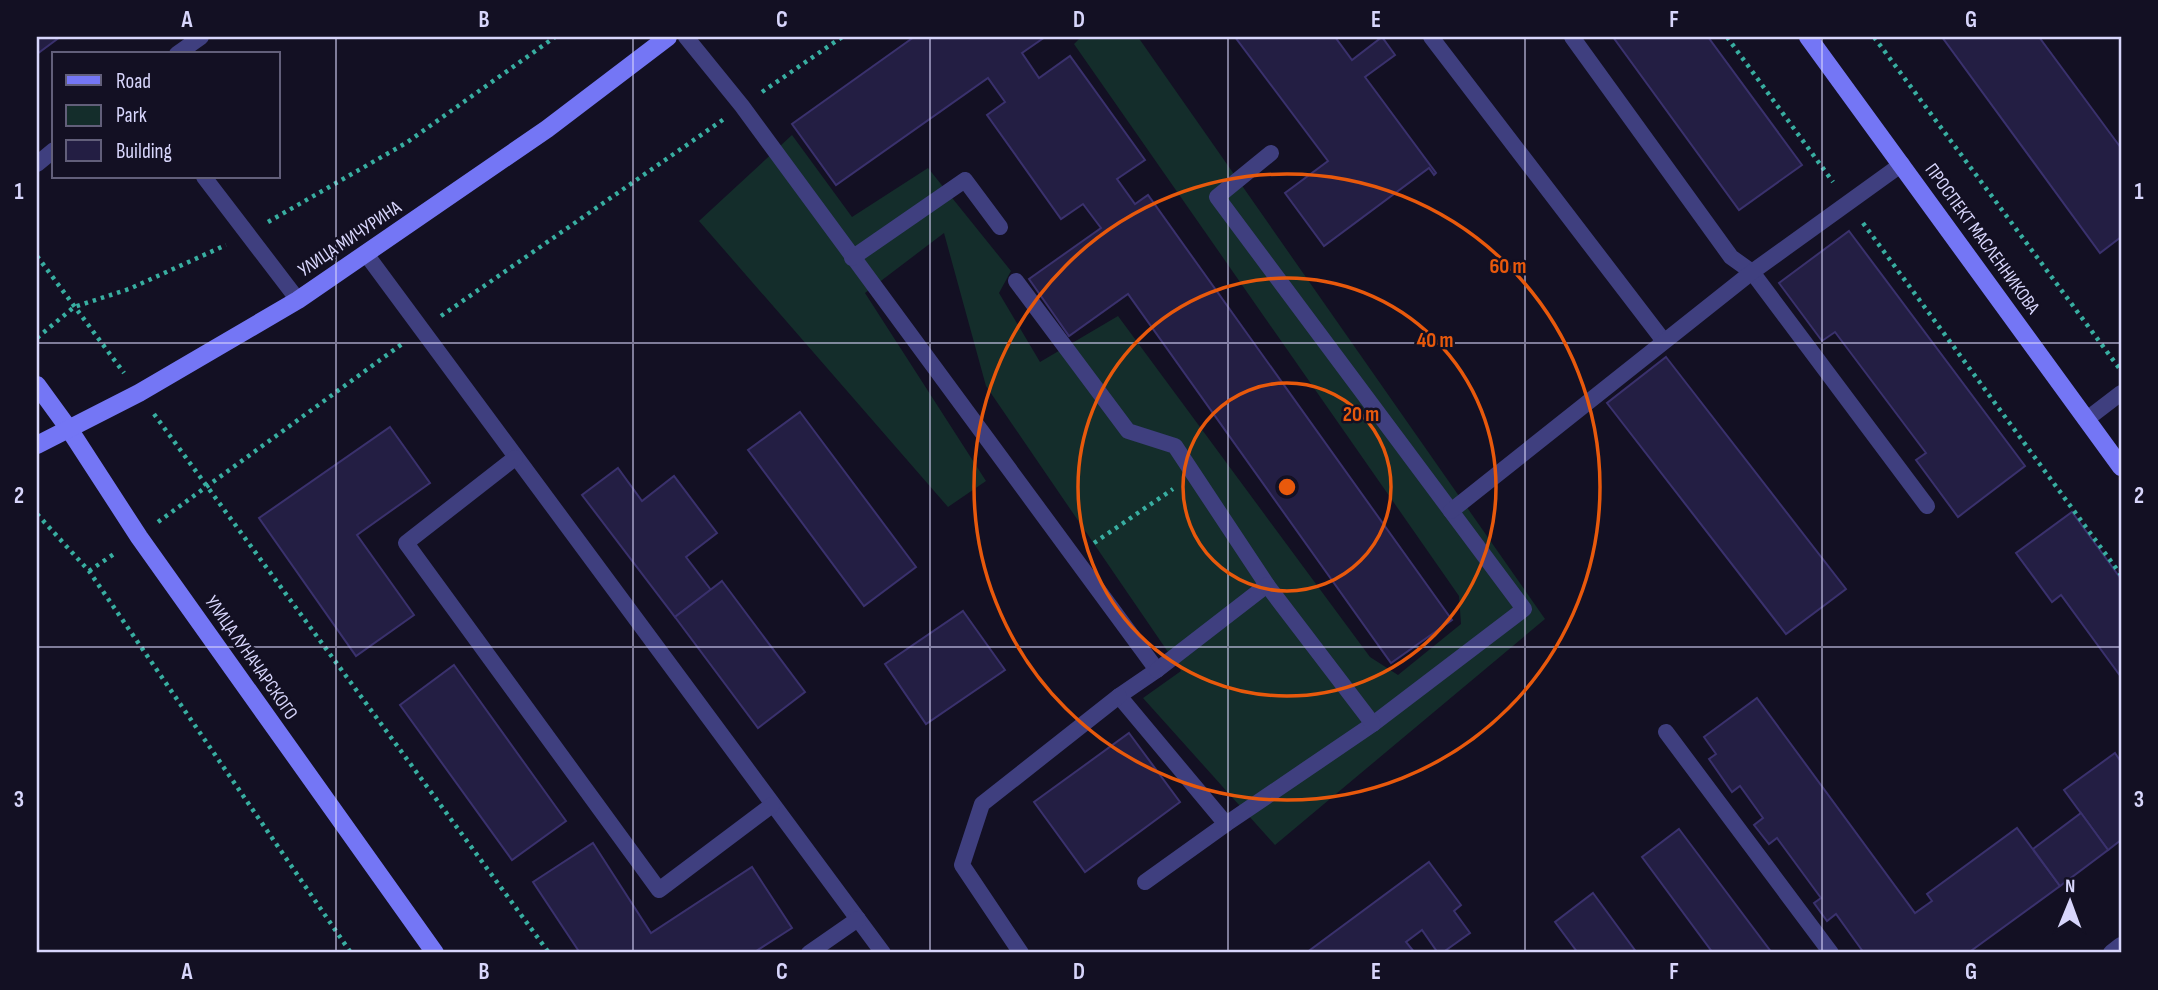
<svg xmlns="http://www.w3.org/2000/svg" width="2158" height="990" font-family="'Sofia Sans Condensed',sans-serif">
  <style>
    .green { fill: #142d2b }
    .building { fill: #231e43; stroke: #3a316d; stroke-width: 2 }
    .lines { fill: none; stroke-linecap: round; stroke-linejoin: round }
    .path { stroke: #38aea1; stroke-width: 4.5; stroke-dasharray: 3.5 5; stroke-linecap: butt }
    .lane { stroke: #3f3f7f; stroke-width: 16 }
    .street { stroke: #3f3f7f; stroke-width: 18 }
    .secondary { stroke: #7476f5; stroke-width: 18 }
    .grid { fill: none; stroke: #d8d6fc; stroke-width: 2; stroke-opacity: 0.55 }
    .ring { fill: none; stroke: #e8590c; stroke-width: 3.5 }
    .labels { text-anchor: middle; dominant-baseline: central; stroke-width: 5; stroke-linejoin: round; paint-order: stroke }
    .street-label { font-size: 19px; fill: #d8d6fc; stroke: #131023 }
    .centre { fill: #e8590c; stroke: #131023; stroke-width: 3.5 }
    .ring-label { font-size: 21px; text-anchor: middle; font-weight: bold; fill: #e8590c; stroke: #131023; stroke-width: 5; stroke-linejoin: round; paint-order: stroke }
    .neatline { fill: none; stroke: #d8d6fc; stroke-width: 2.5 }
    .grid-label { font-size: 23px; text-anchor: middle; font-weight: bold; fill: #d8d6fc }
  </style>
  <rect width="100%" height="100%" fill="#131023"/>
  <path class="green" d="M 1081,37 L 1138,37 L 1545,619 L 1275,845 L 1143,698 L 1181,671 L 986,386 L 944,233 L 865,293 L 986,481 L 948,507 L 699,221 L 792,135 L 852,217 L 928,168 L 1011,271 L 999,293 L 1040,362 L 1118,316 L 1370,657 L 1398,675 L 1461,624 L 1459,596 L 1074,44 Z"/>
  <g class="building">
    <path d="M 37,37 L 60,37 L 37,54 Z"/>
    <path d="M 914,37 L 1045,37 L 1022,53 L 1039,78 L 1070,56 L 1145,160 L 1117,179 L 1135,204 L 1148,195 L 1452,620 L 1391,663 L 1128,294 L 1069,336 L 1029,279 L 1101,228 L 1083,204 L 1061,219 L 987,115 L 1005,102 L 988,78 L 836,185 L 792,124 Z"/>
    <path d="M 1235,37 L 1335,37 L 1352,60 L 1382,37 L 1395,55 L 1365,77 L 1436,173 L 1434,175 L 1429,168 L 1324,246 L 1285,193 L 1328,161 Z"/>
    <path d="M 1613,37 L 1708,37 L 1802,165 L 1739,210 Z"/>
    <path d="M 1942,37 L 2039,37 L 2121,148 L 2121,237 L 2100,253 Z"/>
    <path d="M 1849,231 L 2025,466 L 1958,517 L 1916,460 L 1926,453 L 1835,332 L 1822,341 L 1779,283 Z"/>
    <path d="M 1666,357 L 1846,589 L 1786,634 L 1607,403 Z"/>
    <path d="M 800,412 L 916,567 L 864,606 L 748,450 Z"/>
    <path d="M 390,427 L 430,483 L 357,535 L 414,615 L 356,656 L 259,518 Z"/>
    <path d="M 618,468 L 642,501 L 674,476 L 717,533 L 686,557 L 711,590 L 675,617 L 582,495 Z"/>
    <path d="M 2072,512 L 2121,579 L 2121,677 L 2061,595 L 2052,602 L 2016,553 Z"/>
    <path d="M 722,581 L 805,692 L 758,728 L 675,617 Z"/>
    <path d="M 963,611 L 1005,670 L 926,724 L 885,664 Z"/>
    <path d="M 454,665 L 566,821 L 512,860 L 400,705 Z"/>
    <path d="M 1757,698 L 1915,913 L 1932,901 L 1927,894 L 2017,828 L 2060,886 L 1968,953 L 1864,953 L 1836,914 L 1827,921 L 1814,903 L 1821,898 L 1777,838 L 1769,844 L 1754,825 L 1763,818 L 1740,786 L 1732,792 L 1709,759 L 1716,754 L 1704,737 Z"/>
    <path d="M 1129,733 L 1180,802 L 1085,872 L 1034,802 Z"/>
    <path d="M 2115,753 L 2121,762 L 2121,840 L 2108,850 L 2064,790 Z"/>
    <path d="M 2081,813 L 2108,850 L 2060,886 L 2033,849 Z"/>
    <path d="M 1679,829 L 1772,953 L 1713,953 L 1642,857 Z"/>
    <path d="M 593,843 L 651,933 L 752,867 L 792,928 L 753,953 L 580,953 L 533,882 Z"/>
    <path d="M 1429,862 L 1461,905 L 1454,911 L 1470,933 L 1442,953 L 1438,953 L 1422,930 L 1406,942 L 1415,953 L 1306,953 Z"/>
    <path d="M 1593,893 L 1637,953 L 1578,953 L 1555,922 Z"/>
  </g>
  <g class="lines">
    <g class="path">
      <path d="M 1727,37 L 1833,182"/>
      <path d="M 1874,37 L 2119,368"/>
      <path d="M 762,92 L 842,37"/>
      <path d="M 268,222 L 406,143 L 555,37"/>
      <path d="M 1863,223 L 2121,575"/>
      <path d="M 37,256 L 124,373"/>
      <path d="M 441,316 L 724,119"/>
      <path d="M 37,338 L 74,307 L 129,289 L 226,245"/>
      <path d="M 154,414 L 549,953"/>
      <path d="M 37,514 L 89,571 L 351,953"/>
      <path d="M 158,522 L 402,344"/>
      <path d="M 1094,543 L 1173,489"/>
      <path d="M 89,571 L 117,552"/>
    </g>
    <g class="lane">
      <path d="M 686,37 L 742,106 L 1157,670 L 1119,696 L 1226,824 L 1373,724 L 1524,609 L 1217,197 L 1271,153"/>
      <path d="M 1431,37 L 1663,340"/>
      <path d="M 1572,37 L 1731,257 L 1752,272 L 1927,506"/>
      <path d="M 177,54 L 201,37"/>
      <path d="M 37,164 L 54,150"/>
      <path d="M 204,177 L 298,300"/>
      <path d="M 366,254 L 883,953"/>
      <path d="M 852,258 L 965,180 L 1000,227"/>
      <path d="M 1016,281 L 1128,431 L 1175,446 L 1267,585 L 1157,670"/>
      <path d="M 2087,419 L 2121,393"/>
      <path d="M 515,458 L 406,543 L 659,890 L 772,805"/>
      <path d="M 1451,511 L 1752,272 L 1902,164"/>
      <path d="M 1267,585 L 1373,724"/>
      <path d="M 1666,732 L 1831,953"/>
      <path d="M 1145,882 L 1226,824"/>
      <path d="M 809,953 L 858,919"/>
      <path d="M 1021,953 L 962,865 L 982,804 L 1119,696"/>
    </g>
    <path class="street" d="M 2112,953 L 2121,946"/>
    <g class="secondary">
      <path d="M 1808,37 L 2121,467"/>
      <path d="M 37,385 L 69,429 L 139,537 L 435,953"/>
      <path d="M 37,445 L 139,393 L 298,300 L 547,129 L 668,37"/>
    </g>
  </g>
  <path class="grid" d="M 336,37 L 336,953M 633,37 L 633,953M 930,37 L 930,953M 1228,37 L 1228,953M 1525,37 L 1525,953M 1822,37 L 1822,953M 37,343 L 2121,343M 37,647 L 2121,647"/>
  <g class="ring">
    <circle cx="1287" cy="487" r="104"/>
    <circle cx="1287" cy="487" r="209"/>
    <circle cx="1287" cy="487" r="313"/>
  </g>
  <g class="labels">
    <g class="street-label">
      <text transform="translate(350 239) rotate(-34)">УЛИЦА МИЧУРИНА</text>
      <text transform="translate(1982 239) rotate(54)">ПРОСПЕКТ МАСЛЕННИКОВА</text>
      <text transform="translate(251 658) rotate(55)">УЛИЦА ЛУНАЧАРСКОГО</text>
    </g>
  </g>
  <circle cx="1287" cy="487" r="10" class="centre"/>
  <g class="ring-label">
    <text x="1508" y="273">60 m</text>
    <text x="1435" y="347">40 m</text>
    <text x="1361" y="421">20 m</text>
  </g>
  <rect width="2158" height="990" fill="none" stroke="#131023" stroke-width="77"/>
  <rect x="52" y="52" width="228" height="126" fill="#131023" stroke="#625f7a" stroke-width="2"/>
  <rect x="66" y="75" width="35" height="10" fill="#7476f5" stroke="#625f7a" stroke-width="2"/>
  <text x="116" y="88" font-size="21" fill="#d8d6fc">Road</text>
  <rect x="66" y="105" width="35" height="21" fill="#142d2b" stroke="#625f7a" stroke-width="2"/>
  <text x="116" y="122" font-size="21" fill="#d8d6fc">Park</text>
  <rect x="66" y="140" width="35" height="21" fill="#231e43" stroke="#625f7a" stroke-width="2"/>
  <text x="116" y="158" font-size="21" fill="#d8d6fc">Building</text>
  <g transform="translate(2070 902) rotate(1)" stroke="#131023" stroke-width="5" paint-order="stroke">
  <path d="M0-5L12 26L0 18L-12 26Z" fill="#d8d6fc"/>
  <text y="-10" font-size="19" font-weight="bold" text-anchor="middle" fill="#d8d6fc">N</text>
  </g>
  <rect x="38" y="38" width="2082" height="913" class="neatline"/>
  <g class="grid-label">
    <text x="187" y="27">A</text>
    <text x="484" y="27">B</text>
    <text x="782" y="27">C</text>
    <text x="1079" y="27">D</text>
    <text x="1376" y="27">E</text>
    <text x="1674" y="27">F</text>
    <text x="1971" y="27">G</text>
    <text x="19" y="199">1</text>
    <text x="2139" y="199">1</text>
    <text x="19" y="503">2</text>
    <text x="2139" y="503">2</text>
    <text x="19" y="807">3</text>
    <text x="2139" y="807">3</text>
    <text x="187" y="979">A</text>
    <text x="484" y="979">B</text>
    <text x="782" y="979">C</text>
    <text x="1079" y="979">D</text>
    <text x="1376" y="979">E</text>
    <text x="1674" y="979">F</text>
    <text x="1971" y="979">G</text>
  </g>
</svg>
